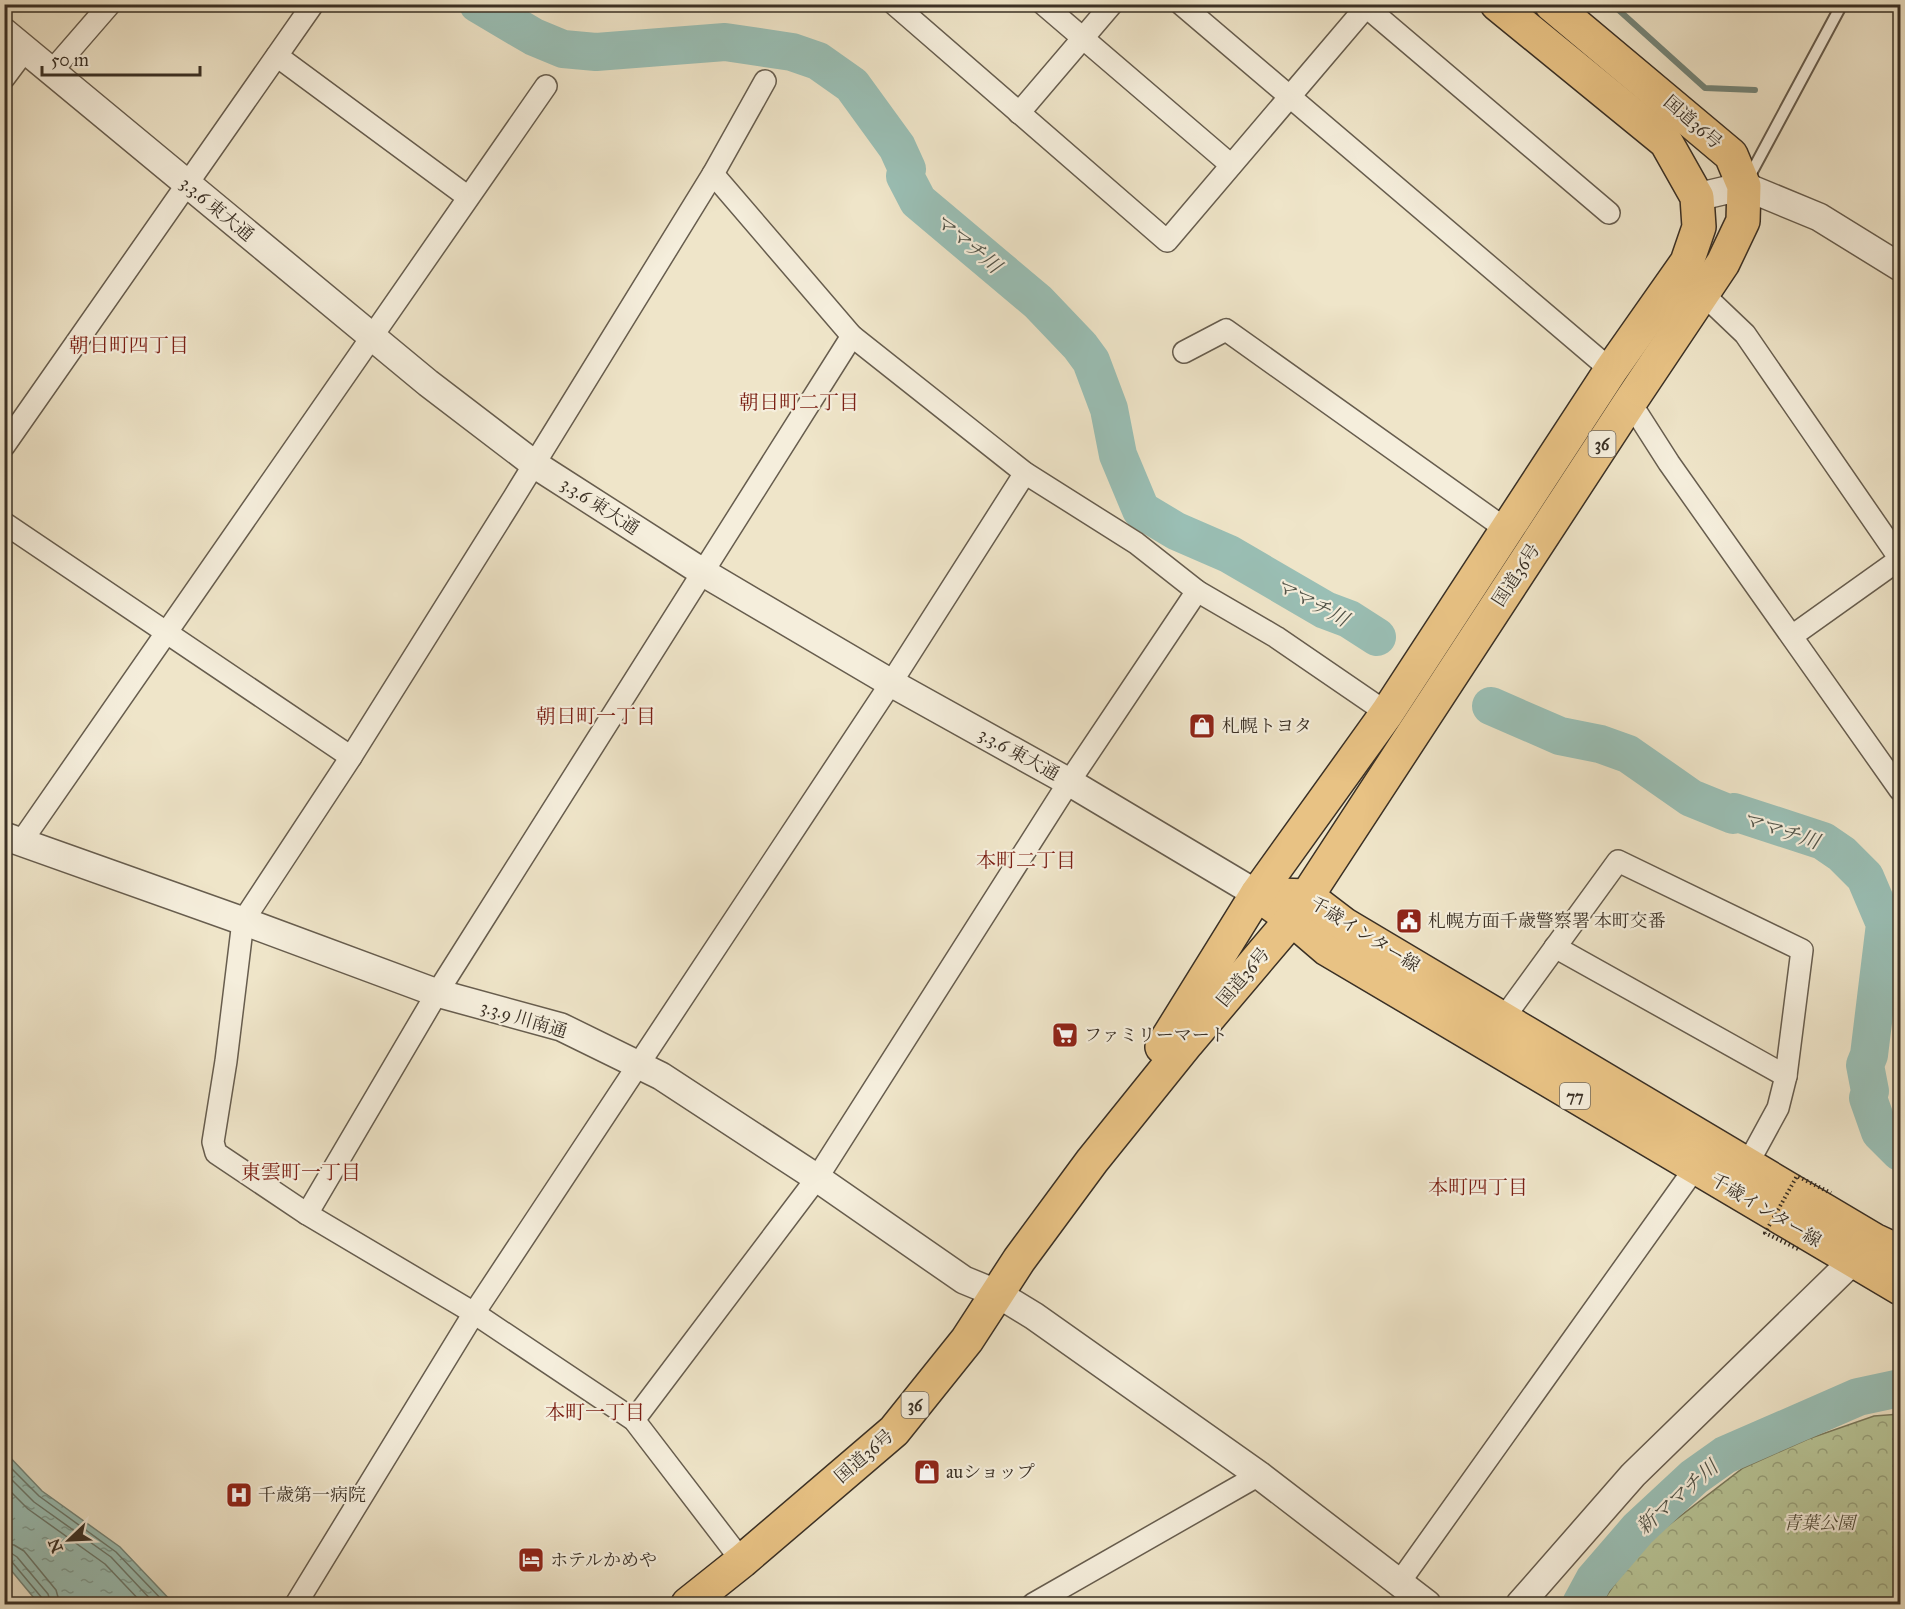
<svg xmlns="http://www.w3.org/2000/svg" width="1905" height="1609" font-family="'IM FELL Great Primer','Noto Serif JP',serif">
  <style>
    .park { fill: url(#park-crowns); stroke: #797a5e; stroke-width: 1.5 }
    .water { fill: url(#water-ripples); stroke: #74867b; stroke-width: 1.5 }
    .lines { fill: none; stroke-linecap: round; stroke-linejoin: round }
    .shore { stroke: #6a786d; stroke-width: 1.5 }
    .stream { stroke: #74867b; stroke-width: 6 }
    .river { stroke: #9abfb5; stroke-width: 38 }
    .service-casing { stroke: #675d4e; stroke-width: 14 }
    .minor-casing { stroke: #675d4e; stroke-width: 24 }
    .tertiary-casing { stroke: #675d4e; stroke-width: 30 }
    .primary-casing { stroke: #3a3025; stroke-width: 36 }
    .trunk-casing { stroke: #3a3025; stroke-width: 36 }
    .path { stroke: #3a3025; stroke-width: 4; stroke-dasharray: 1.5 3; stroke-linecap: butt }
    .service { stroke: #f5eedc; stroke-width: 10 }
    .minor { stroke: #f5eedc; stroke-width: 21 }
    .tertiary { stroke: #f5eedc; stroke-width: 27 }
    .primary { stroke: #e8c284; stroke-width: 33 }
    .trunk { stroke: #e8c284; stroke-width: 33 }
    .path-bridge { stroke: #3a3025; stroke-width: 4; stroke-dasharray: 1.5 3; stroke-linecap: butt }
    .labels { text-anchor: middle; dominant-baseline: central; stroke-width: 4.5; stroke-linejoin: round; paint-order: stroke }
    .shield { fill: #f5eedc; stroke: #72695c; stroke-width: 1.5 }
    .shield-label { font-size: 16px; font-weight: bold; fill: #3a3025 }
    .street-label { font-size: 18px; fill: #3a3025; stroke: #f5eedc }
    .poi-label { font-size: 18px; fill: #3a3025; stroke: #f5eedc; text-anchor: start }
    .park-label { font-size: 18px; font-style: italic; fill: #534e3c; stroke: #f5eedc }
    .water-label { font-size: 20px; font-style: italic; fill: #525449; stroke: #f5eedc }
    .neighbourhood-label { font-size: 20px; fill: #7a1f14; stroke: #f5eedc }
  </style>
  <defs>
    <pattern id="park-crowns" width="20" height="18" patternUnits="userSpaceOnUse" patternTransform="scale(1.5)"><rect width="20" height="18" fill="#b8c597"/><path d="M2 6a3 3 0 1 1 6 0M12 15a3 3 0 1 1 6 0" fill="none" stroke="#97a07b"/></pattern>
    <pattern id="water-ripples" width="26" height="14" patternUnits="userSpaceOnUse" patternTransform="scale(1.5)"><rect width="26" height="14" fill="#9abfb5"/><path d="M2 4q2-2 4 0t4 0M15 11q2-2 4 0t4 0" fill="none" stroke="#7f9c93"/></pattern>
  </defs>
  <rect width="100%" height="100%" fill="#efe5c9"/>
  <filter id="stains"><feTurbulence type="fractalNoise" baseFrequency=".00333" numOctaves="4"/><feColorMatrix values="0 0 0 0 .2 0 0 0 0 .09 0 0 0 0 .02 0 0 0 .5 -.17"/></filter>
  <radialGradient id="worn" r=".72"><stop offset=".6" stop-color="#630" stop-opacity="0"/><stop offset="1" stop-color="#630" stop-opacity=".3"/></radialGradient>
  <path class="park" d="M 1900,1414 L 1900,1604 L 1601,1604 L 1640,1547 L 1743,1468 L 1808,1439 L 1874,1416 Z"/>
  <path class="water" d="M 5,1452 L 42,1491 L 120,1547 L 174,1604 L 39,1604 L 5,1563 Z"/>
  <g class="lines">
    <g class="shore">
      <path d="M 4,1461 L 39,1496 L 116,1552 L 166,1604"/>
      <path d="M 4,1472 L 34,1502 L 111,1557 L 155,1604"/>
      <path d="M 4,1485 L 28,1509 L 105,1564 L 143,1604"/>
      <path d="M 4,1543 L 14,1545 L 24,1551 L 56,1590 L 60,1604"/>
      <path d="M 4,1552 L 11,1553 L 17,1557 L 48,1594 L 51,1604"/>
      <path d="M 4,1560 L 12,1562 L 42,1598 L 43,1604"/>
    </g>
    <path class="stream" d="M 1612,4 L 1705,88 L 1755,90"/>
    <g class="river">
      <path d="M 478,4 L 534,37 L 563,49 L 596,52 L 725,42 L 792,52 L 818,61 L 852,85 L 897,147 L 907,169 L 905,176 L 918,201 L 1038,302 L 1080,346 L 1091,361 L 1109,409 L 1118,455 L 1141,510 L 1176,531 L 1229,554 L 1325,610 L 1349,619 L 1377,637"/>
      <path d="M 1491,706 L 1560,736 L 1600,744 L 1628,754 L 1691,798 L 1733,815 L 1734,812 L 1823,841 L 1842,854 L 1865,877 L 1885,924 L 1869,1055 L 1865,1065 L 1870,1091 L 1868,1098 L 1880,1132 L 1900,1152"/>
      <path d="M 1581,1604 L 1594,1580 L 1638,1529 L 1694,1477 L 1725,1455 L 1858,1397 L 1900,1388"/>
    </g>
    <defs>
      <path id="service" d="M 1748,179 L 1842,4"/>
      <g id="minor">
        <path d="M 894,4 L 1167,241 L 1366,7"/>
        <path d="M 1043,4 L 1231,165"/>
        <path d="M 1181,4 L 1611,370"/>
        <path d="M 1363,4 L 1609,213"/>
        <path d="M 277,56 L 468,197"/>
        <path d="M 51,72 L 110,4"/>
        <path d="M 4,78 L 25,50"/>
        <path d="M 1019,113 L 1112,4"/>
        <path d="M 713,174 L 852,336 L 1025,473 L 1136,543 L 1197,591 L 1276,637 L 1387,713"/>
        <path d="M 1703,294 L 1745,334 L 1900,559"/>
        <path d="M 1184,352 L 1226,330 L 1507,530"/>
        <path d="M 1630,402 L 1669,463 L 1900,790"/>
        <path d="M 4,446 L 313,4"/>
        <path d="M 4,523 L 351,757"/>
        <path d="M 1792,636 L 1900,559"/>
        <path d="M 21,842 C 197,591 370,337 546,86"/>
        <path d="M 1555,947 L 1786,1076"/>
        <path d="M 1503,1019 L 1618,861 L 1802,950 L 1786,1076 L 1778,1108 L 1747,1165"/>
        <path d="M 307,1214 L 437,993 L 852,336"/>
        <path d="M 634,1420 L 817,1178 L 1069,782 L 1197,591"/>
        <path d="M 742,1561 L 634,1420 L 474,1313 L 307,1214 L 216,1153 L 213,1142 L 226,1061 L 243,921 L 351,757 L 514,497 L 713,174 L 765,81"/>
        <path d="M 1399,1583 L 1695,1168"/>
        <path d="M 296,1604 L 474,1313 L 891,683 L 1025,473"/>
        <path d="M 1033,1604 L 1259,1475"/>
      </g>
      <g id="tertiary">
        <path d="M 4,32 L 428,383 L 534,464 L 704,573 L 891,683 L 1069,782 L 1257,894"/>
        <path d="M 1697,197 L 1744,186 L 1819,217 L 1900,267"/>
        <path d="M 4,836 L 243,921 L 437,993 L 561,1027 L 661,1076 L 817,1178 L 964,1280 L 998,1294 L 1034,1316 L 1259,1475 L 1427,1604"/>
        <path d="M 1520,1604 L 1633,1475 L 1868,1246"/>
      </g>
      <g id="primary">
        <path d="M 1257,894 L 1292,919 L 1327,949 L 1900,1288"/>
        <path d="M 1279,895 L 1307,896 L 1345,925 L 1874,1240 L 1900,1252"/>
      </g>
      <g id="trunk">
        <path d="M 1162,1047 L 1257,894 L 1387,713 L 1611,370 L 1687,262 L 1699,227 L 1697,197 L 1666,142 L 1497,4"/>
        <path d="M 688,1604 L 742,1561 L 894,1431 L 967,1340 L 1019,1260 L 1092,1161 L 1187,1043 L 1292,919 L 1630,402 L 1723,263 L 1743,221 L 1744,186 L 1731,155 L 1551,4"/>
      </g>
    </defs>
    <use href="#service" class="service-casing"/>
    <use href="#minor" class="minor-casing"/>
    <use href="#tertiary" class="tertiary-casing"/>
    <use href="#primary" class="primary-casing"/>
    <use href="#trunk" class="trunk-casing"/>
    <path class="path" d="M 4,1591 L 15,1604"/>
    <use href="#service" class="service"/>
    <use href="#minor" class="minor"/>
    <use href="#tertiary" class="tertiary"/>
    <use href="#primary" class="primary"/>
    <use href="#trunk" class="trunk"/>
    <path class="path-bridge" d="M 1798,1249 L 1765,1233 L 1797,1176 L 1831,1193"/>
  </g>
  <defs>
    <symbol id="shop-square" viewBox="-11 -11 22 22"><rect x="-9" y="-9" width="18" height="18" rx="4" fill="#8f2418" stroke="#f5eedc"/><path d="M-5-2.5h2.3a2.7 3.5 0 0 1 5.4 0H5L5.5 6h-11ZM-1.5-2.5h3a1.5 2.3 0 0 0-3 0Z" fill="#fff"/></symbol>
    <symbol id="civic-square" viewBox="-11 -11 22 22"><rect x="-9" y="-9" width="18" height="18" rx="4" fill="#8f2418" stroke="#f5eedc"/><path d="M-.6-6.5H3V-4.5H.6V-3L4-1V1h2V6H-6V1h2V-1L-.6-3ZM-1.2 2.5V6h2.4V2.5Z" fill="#fff"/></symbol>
    <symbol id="supermarket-square" viewBox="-11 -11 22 22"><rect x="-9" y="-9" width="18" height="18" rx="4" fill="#8f2418" stroke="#f5eedc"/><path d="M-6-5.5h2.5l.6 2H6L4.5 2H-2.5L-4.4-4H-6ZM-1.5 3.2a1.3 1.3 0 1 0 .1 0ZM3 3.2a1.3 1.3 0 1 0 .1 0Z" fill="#fff"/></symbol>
    <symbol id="hospital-square" viewBox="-11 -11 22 22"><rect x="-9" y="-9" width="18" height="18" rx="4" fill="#8f2418" stroke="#f5eedc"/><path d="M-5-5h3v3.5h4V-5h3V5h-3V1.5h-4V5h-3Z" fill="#fff"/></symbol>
    <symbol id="hotel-square" viewBox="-11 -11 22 22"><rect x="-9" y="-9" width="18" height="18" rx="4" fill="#8f2418" stroke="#f5eedc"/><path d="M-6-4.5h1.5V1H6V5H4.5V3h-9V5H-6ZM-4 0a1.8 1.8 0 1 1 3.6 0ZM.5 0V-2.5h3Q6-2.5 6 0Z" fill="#fff"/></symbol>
  </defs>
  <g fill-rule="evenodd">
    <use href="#shop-square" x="1187" y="711" width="30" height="30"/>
    <use href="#civic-square" x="1394" y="906" width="30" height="30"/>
    <use href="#supermarket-square" x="1050" y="1020" width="30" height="30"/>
    <use href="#shop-square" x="912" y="1457" width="30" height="30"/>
    <use href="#hospital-square" x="224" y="1480" width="30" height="30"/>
    <use href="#hotel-square" x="516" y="1545" width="30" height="30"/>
  </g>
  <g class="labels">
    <g class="shield">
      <rect x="1588.5" y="431" width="27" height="26" rx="4.5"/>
      <rect x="1560" y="1083" width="30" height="26" rx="4.5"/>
      <rect x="901.5" y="1392" width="27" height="26" rx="4.5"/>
    </g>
    <g class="shield-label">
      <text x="1602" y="444">36</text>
      <text x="1575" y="1096">77</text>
      <text x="915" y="1405">36</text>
    </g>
    <g class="street-label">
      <text transform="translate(1693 122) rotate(41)">国道36号</text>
      <text transform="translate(217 209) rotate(40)">3.3.6 東大通</text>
      <text transform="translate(600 506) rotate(33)">3.3.6 東大通</text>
      <text transform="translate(1516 575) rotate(-57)">国道36号</text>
      <text transform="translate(1019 754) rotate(29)">3.3.6 東大通</text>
      <text transform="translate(1365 934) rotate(32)">千歳インター線</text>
      <text transform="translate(1243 977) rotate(-50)">国道36号</text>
      <text transform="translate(524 1019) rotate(17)">3.3.9 川南通</text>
      <text transform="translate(1766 1210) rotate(31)">千歳インター線</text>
      <text transform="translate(864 1456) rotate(-41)">国道36号</text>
    </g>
    <g class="poi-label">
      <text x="1222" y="726">札幌トヨタ</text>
      <text x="1428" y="921">札幌方面千歳警察署 本町交番</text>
      <text x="1084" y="1035">ファミリーマート</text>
      <text x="946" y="1472">auショップ</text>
      <text x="258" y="1495">千歳第一病院</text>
      <text x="550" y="1560">ホテルかめや</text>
    </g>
    <g class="park-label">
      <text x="1819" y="1523">青葉公園</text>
    </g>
    <g class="water-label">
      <text transform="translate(968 243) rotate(40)">ママチ川</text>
      <text transform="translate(1312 602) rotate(28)">ママチ川</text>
      <text transform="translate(1781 830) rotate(18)">ママチ川</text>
      <text transform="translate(1677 1497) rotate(-41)">新ママチ川</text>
    </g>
    <g class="neighbourhood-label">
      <text x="129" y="345">朝日町四丁目</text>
      <text x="799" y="402">朝日町二丁目</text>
      <text x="596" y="716">朝日町一丁目</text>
      <text x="1026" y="860">本町二丁目</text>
      <text x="301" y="1172">東雲町一丁目</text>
      <text x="1478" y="1187">本町四丁目</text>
      <text x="595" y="1412">本町一丁目</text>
    </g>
  </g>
  <rect width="1905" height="1609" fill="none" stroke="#efe5c9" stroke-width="24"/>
  <rect x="6" y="6" width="1893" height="1597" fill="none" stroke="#3a3025" stroke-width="3"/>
  <rect x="12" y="12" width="1881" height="1585" fill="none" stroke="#3a3025" stroke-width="1.5"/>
  <g transform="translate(69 1540) rotate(247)" stroke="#f5eedc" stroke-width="4.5" paint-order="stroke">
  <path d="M0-4.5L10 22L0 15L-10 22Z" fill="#3a3025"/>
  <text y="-9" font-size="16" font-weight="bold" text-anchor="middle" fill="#3a3025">N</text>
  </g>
  <path d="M42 66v9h158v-9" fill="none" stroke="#3a3025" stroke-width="3"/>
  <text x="51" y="66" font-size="18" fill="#3a3025" stroke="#f5eedc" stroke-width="4.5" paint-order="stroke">50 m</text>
  <rect width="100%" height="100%" filter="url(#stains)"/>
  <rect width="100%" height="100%" fill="url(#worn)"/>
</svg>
